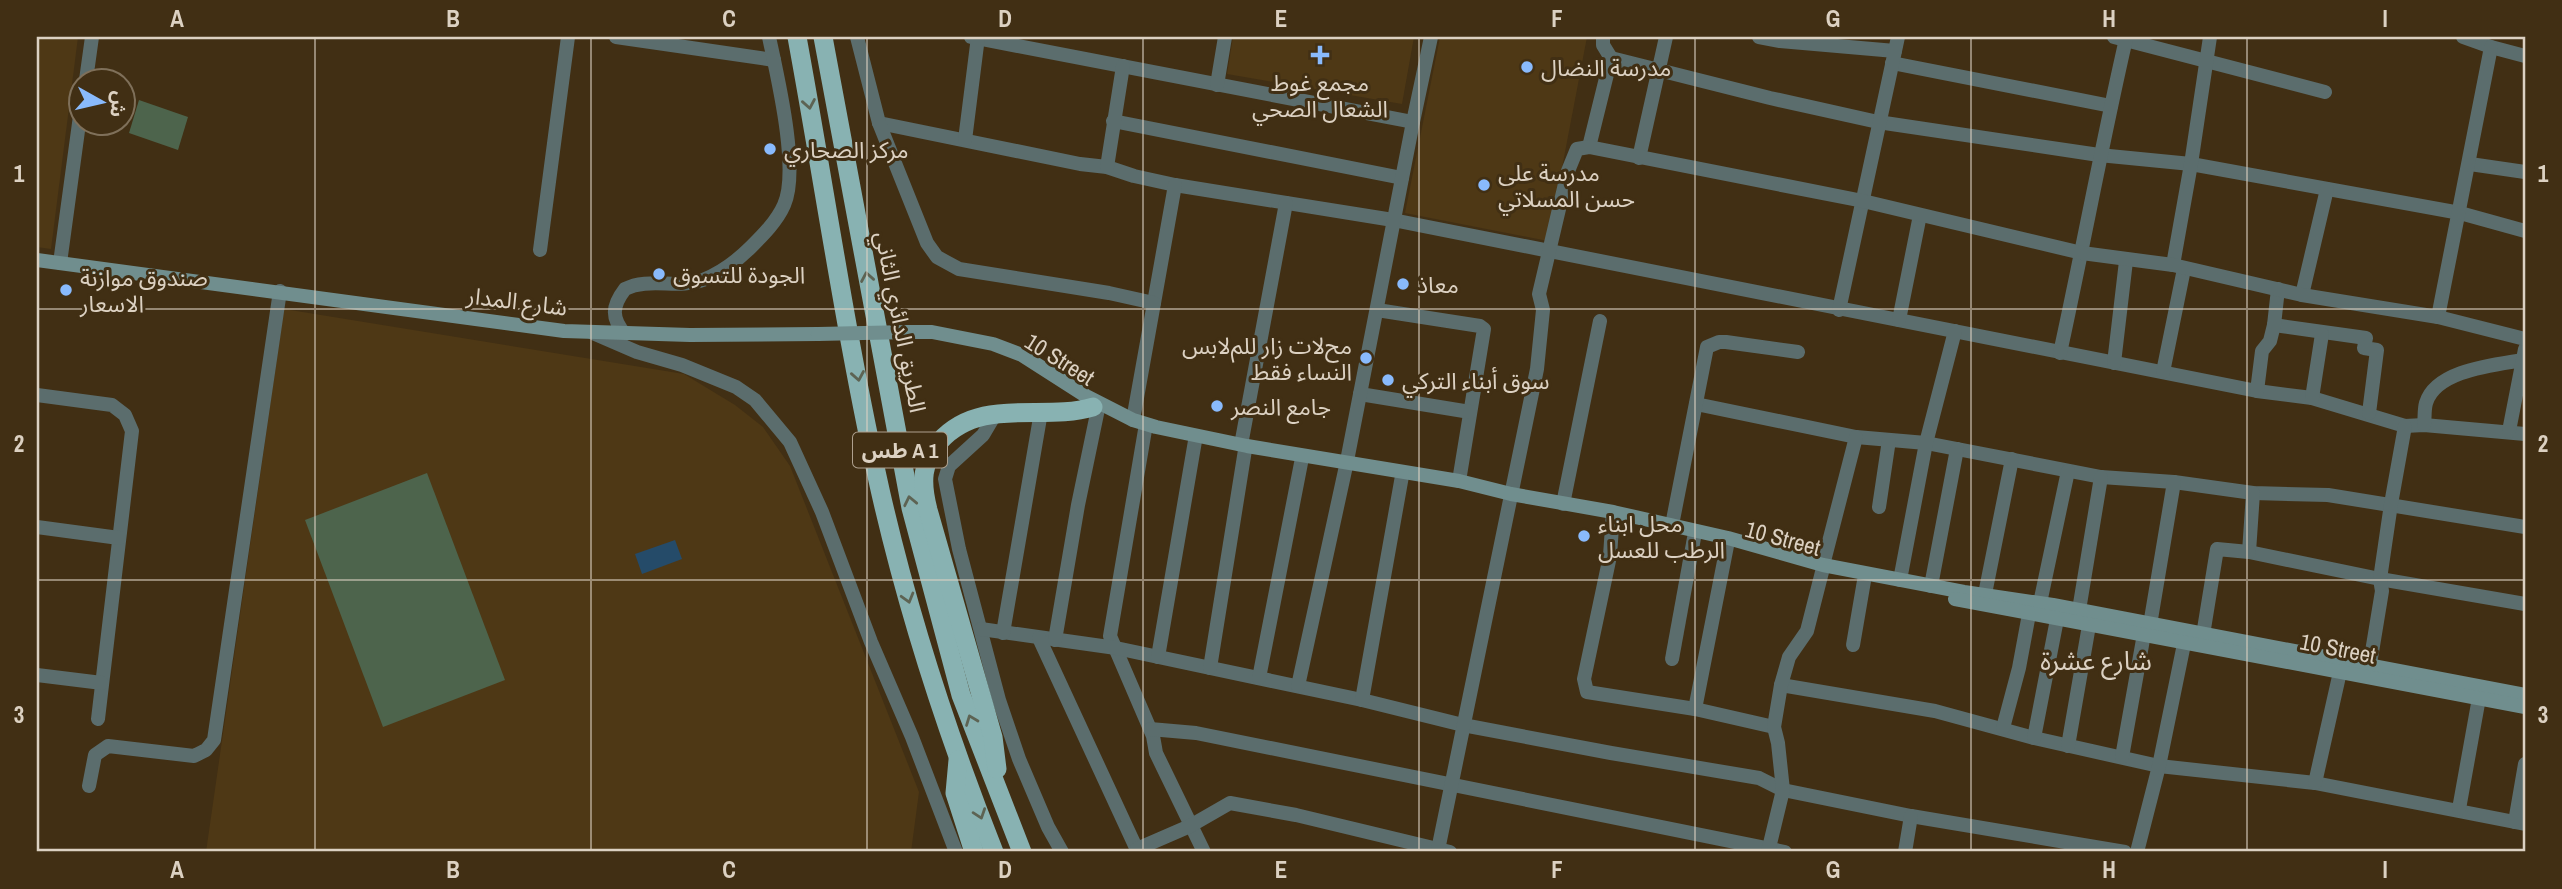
<svg xmlns="http://www.w3.org/2000/svg" width="2562" height="889" font-family="'Archivo Narrow','Noto Sans Arabic',sans-serif">
  <style>
    .built { fill: #4e3815 }
    .green { fill: #4d644c }
    .water { fill: #254b69 }
    .lines { fill: none; stroke-linecap: round; stroke-linejoin: round }
    .minor { stroke: #5b6d6d; stroke-width: 14 }
    .tertiary { stroke: #5b6d6d; stroke-width: 14 }
    .secondary { stroke: #708e8e; stroke-width: 14 }
    .trunk { stroke: #88b2b2; stroke-width: 19 }
    .secondary-bridge { stroke: #708e8e; stroke-width: 14 }
    .oneway { stroke: #5d6353 }
    .grid { fill: none; stroke: #dcd1c2; stroke-width: 2; stroke-opacity: 0.55 }
    .poi-dot { fill: #89bafc; stroke: #412f14; stroke-width: 2.5 }
    .labels { text-anchor: middle; dominant-baseline: central; stroke-width: 6; stroke-linejoin: round; paint-order: stroke }
    .shield { fill: #412f14; stroke: #aea08e; stroke-width: 2 }
    .shield-label { font-size: 21px; font-weight: bold; fill: #dcd1c2 }
    .poi-label { font-size: 23px; fill: #dcd1c2; stroke: #412f14; text-anchor: start }
    .street-label { font-size: 23px; fill: #dcd1c2; stroke: #412f14 }
    .quarter-label { font-size: 26px; fill: #dcd1c2; stroke: #412f14 }
    .neatline { fill: none; stroke: #dcd1c2; stroke-width: 2.5 }
    .grid-label { font-size: 23px; text-anchor: middle; font-weight: bold; fill: #dcd1c2 }
  </style>
  <rect width="100%" height="100%" fill="#412f14"/>
  <g class="built">
    <path d="M 37,37 L 78,37 L 51,249 L 37,247 Z"/>
    <path d="M 1233,37 L 1414,37 L 1402,104 L 1227,74 Z"/>
    <path d="M 1440,37 L 1587,37 L 1548,241 L 1405,213 Z"/>
    <path d="M 284,309 L 684,374 L 735,405 L 763,427 L 790,466 L 919,792 L 911,852 L 206,852 Z"/>
  </g>
  <g class="green">
    <path d="M 139,100 L 188,117 L 178,150 L 129,133 Z"/>
    <path d="M 427,473 L 505,680 L 383,727 L 305,520 Z"/>
  </g>
  <path class="water" d="M 675,540 L 682,559 L 642,574 L 635,554 Z"/>
  <g class="lines">
    <g class="minor">
      <path d="M 616,37 L 774,60"/>
      <path d="M 971,37 L 1413,122"/>
      <path d="M 1759,37 L 1780,41 L 1895,51"/>
      <path d="M 2114,37 L 2325,92"/>
      <path d="M 2463,37 L 2491,47 L 2525,56"/>
      <path d="M 1611,58 L 1770,98 L 1878,122 L 2099,155 L 2191,164 L 2460,213 L 2525,231"/>
      <path d="M 1892,63 L 2111,106"/>
      <path d="M 86,80 L 92,37"/>
      <path d="M 1217,85 L 1225,37"/>
      <path d="M 1113,121 L 1402,178"/>
      <path d="M 879,123 L 1080,164 L 1107,167 L 1134,176 L 1175,185 L 1393,220 L 2257,391 L 2312,398 L 2405,426 L 2424,425 L 2525,434"/>
      <path d="M 965,140 L 978,37"/>
      <path d="M 1589,147 L 1611,58 L 1603,45 L 1603,37"/>
      <path d="M 1639,158 L 1666,37"/>
      <path d="M 2470,164 L 2525,172"/>
      <path d="M 1107,167 L 1123,66"/>
      <path d="M 540,250 L 568,37"/>
      <path d="M 60,263 L 80,116"/>
      <path d="M 2173,265 L 2191,164 L 2210,37"/>
      <path d="M 2302,295 L 2327,189"/>
      <path d="M 1154,303 L 1175,185"/>
      <path d="M 1377,310 L 1480,326 L 1484,329 L 1459,481"/>
      <path d="M 1839,310 L 1898,37"/>
      <path d="M 2438,317 L 2491,47"/>
      <path d="M 1899,320 L 1920,215"/>
      <path d="M 2274,325 L 2366,338 L 2364,348 L 2377,350 L 2369,413"/>
      <path d="M 625,334 C 611,318 612,306 625,289 C 648,277 678,289 703,280 C 723,272 737,261 751,247 C 763,235 777,221 784,205 C 800,170 777,75 769,37"/>
      <path d="M 2060,353 C 2083,248 2102,143 2126,39"/>
      <path d="M 2114,363 L 2126,261"/>
      <path d="M 2163,372 L 2184,269"/>
      <path d="M 2257,391 L 2262,351 L 2270,341 L 2274,325 L 2278,289"/>
      <path d="M 1360,394 L 1470,412"/>
      <path d="M 37,395 L 112,405 L 125,415 L 132,431 L 98,719"/>
      <path d="M 2312,398 L 2322,334"/>
      <path d="M 1696,404 L 1856,437 L 1926,443 L 2101,477 L 2174,482 L 2253,493 L 2328,495 L 2525,527"/>
      <path d="M 996,413 L 983,435 L 949,466 L 945,479 L 959,549 L 999,700 L 1019,759 L 1048,827 L 1062,852"/>
      <path d="M 2424,425 C 2425,418 2424,410 2426,403 C 2436,370 2494,365 2523,360"/>
      <path d="M 1145,430 L 1110,636 L 1153,736 L 1156,753 L 1204,852"/>
      <path d="M 2509,431 L 2525,349"/>
      <path d="M 1241,445 L 1286,203"/>
      <path d="M 2253,493 L 2249,552 L 2380,579 L 2525,604"/>
      <path d="M 1563,504 L 1600,321"/>
      <path d="M 1879,507 L 1889,440"/>
      <path d="M 1613,512 L 1610,556 L 1584,679 L 1587,692 L 1695,709 L 1774,727"/>
      <path d="M 1672,525 L 1707,347 L 1719,342 L 1726,342 L 1798,352"/>
      <path d="M 37,527 L 119,538"/>
      <path d="M 1823,565 L 1856,437"/>
      <path d="M 1900,580 L 1926,443 L 1955,331"/>
      <path d="M 1931,586 L 1957,449"/>
      <path d="M 1985,594 L 2012,459"/>
      <path d="M 2040,603 L 2068,471"/>
      <path d="M 2079,610 L 2101,477"/>
      <path d="M 2150,625 L 2174,482"/>
      <path d="M 981,629 L 1116,648 L 1362,700 L 1463,725 L 1611,753 L 1759,778 L 1783,790 L 1911,816 L 2125,852"/>
      <path d="M 1003,633 L 1041,412"/>
      <path d="M 2203,635 L 2217,549 L 2249,552"/>
      <path d="M 1039,638 L 1138,852"/>
      <path d="M 1055,640 L 1078,505 L 1098,409"/>
      <path d="M 1853,645 L 1864,581"/>
      <path d="M 1158,657 L 1195,441"/>
      <path d="M 1672,659 L 1694,538"/>
      <path d="M 1210,668 L 1245,450"/>
      <path d="M 37,675 L 102,683"/>
      <path d="M 2368,676 L 2382,591 L 2380,579 L 2391,504 L 2405,426"/>
      <path d="M 1259,678 L 1302,458"/>
      <path d="M 1781,685 L 1935,711 L 2034,738 L 2159,766 L 2315,783 L 2525,824"/>
      <path d="M 1298,686 L 1346,466 L 1413,122 L 1431,37"/>
      <path d="M 1362,700 L 1402,476"/>
      <path d="M 1695,709 L 1727,546"/>
      <path d="M 2003,728 L 2019,668 L 2029,614"/>
      <path d="M 1150,729 L 1196,733 L 1785,852"/>
      <path d="M 2034,738 L 2059,609"/>
      <path d="M 2068,746 L 2091,614"/>
      <path d="M 2122,757 L 2144,634"/>
      <path d="M 2315,783 L 2340,672"/>
      <path d="M 89,786 L 95,755 L 108,746 L 194,756 L 206,750 L 214,740 L 280,291"/>
      <path d="M 2459,809 L 2479,698"/>
      <path d="M 2515,822 L 2525,764"/>
      <path d="M 1137,849 L 1190,826 L 1230,803 L 1296,815 L 1450,852"/>
      <path d="M 1438,850 L 1537,369 L 1543,310 L 1539,294 L 1568,171 L 1577,149 L 1589,147 L 1863,201 L 2082,253 L 2173,265 L 2302,295 L 2438,317 L 2525,339"/>
      <path d="M 1768,852 L 1783,790 L 1778,743 L 1774,727 L 1781,685 L 1789,657 L 1807,631 L 1822,572"/>
      <path d="M 1905,852 L 1911,816"/>
      <path d="M 2137,852 L 2159,766 L 2184,644"/>
    </g>
    <g class="tertiary">
      <path d="M 857,37 L 879,123 L 927,243 L 937,257 L 959,269 L 1109,293 L 1154,303 L 1133,420"/>
      <path d="M 593,333 L 637,352 L 682,365 L 736,387 L 755,400 L 790,442 L 822,512 L 871,642 L 912,737 L 956,852"/>
    </g>
    <g class="secondary">
      <path d="M 37,260 L 564,331 L 690,335 L 818,334"/>
      <path d="M 909,332 L 932,332 L 993,344 L 1022,355 L 1086,396 L 1133,420 L 1156,427 L 1247,446 L 1459,481 L 1511,494 L 1613,512 L 1728,538 L 1823,565 L 1964,592 L 2053,605 L 2525,695"/>
      <path d="M 1955,599 L 2525,707"/>
    </g>
    <g class="trunk">
      <path d="M 797,37 C 825,189 847,344 881,494 C 909,616 948,736 994,852"/>
      <path d="M 823,37 L 911,508 L 961,695 L 1022,852"/>
      <path d="M 958,760 L 955,793 L 974,852"/>
      <path d="M 997,769 L 993,737 L 928,510 C 921,483 921,462 940,441 C 981,396 1043,422 1093,407"/>
    </g>
    <path class="secondary-bridge" d="M 818,334 L 909,332"/>
  </g>
  <defs><path id="oneway-chevron" d="M-2-3.5L2.5 0L-2 3.5" fill="none" stroke-width="1.6" stroke-linecap="round" stroke-linejoin="round" transform="scale(1.75)"/></defs>
  <g class="oneway">
    <use href="#oneway-chevron" transform="translate(809 104) rotate(80)"/>
    <use href="#oneway-chevron" transform="translate(867 277) rotate(-100)"/>
    <use href="#oneway-chevron" transform="translate(858 376) rotate(80)"/>
    <use href="#oneway-chevron" transform="translate(910 501) rotate(-102)"/>
    <use href="#oneway-chevron" transform="translate(908 598) rotate(74)"/>
    <use href="#oneway-chevron" transform="translate(971 720) rotate(-111)"/>
    <use href="#oneway-chevron" transform="translate(980 814) rotate(71)"/>
  </g>
  <path class="grid" d="M 315,37 L 315,852M 591,37 L 591,852M 867,37 L 867,852M 1143,37 L 1143,852M 1419,37 L 1419,852M 1695,37 L 1695,852M 1971,37 L 1971,852M 2247,37 L 2247,852M 37,309 L 2525,309M 37,580 L 2525,580"/>
  <g class="poi-dot">
    <path d="M1316.5 44.5h7v7h7v7h-7v7h-7v-7h-7v-7h7z"/>
    <circle cx="1527" cy="67" r="7"/>
    <circle cx="770" cy="149" r="7"/>
    <circle cx="1484" cy="185" r="7"/>
    <circle cx="659" cy="274" r="7"/>
    <circle cx="1403" cy="284" r="7"/>
    <circle cx="66" cy="290" r="7"/>
    <circle cx="1366" cy="358" r="7"/>
    <circle cx="1388" cy="380" r="7"/>
    <circle cx="1217" cy="406" r="7"/>
    <circle cx="1584" cy="536" r="7"/>
  </g>
  <g class="labels">
    <rect class="shield" x="853" y="432.5" width="94" height="35" rx="5"/>
    <g class="shield-label">
      <text x="900" y="450">طس A 1</text>
    </g>
    <g class="poi-label">
      <text x="1541" y="67">مدرسة النضال</text>
      <text x="1320" y="82" text-anchor="middle">مجمع غوط<tspan x="1320" dy="26">الشعال الصحي</tspan></text>
      <text x="784" y="149">مركز الصحاري</text>
      <text x="1498" y="172">مدرسة على<tspan x="1498" dy="26">حسن المسلاتي</tspan></text>
      <text x="673" y="274">الجودة للتسوق</text>
      <text x="80" y="277">صندوق موازنة<tspan x="80" dy="26">الاسعار</tspan></text>
      <text x="1417" y="284">معاذ</text>
      <text x="1352" y="345" text-anchor="end">محﻻت زار للمﻻبس<tspan x="1352" dy="26">النساء فقط</tspan></text>
      <text x="1402" y="380">سوق أبناء التركي</text>
      <text x="1231" y="406">جامع النصر</text>
      <text x="1598" y="523">محل ابناء<tspan x="1598" dy="26">الرطب للعسل</tspan></text>
    </g>
    <g class="street-label">
      <text transform="translate(517 301) rotate(7)">شارع المدار</text>
      <text transform="translate(901 322) rotate(79)">الطريق الدائري الثاني</text>
      <text transform="translate(1060 359) rotate(32)">10 Street</text>
      <text transform="translate(1783 538) rotate(15)">10 Street</text>
      <text transform="translate(2338 648) rotate(11)">10 Street</text>
    </g>
    <g class="quarter-label">
      <text x="2096" y="660">شارع عشرة</text>
    </g>
  </g>
  <rect width="2562" height="889" fill="none" stroke="#412f14" stroke-width="77"/>
  <g transform="translate(102 102) rotate(98)"><circle r="33" fill="#412f14" stroke="#7f705a" stroke-width="2"/>
  <path d="M0-5L12 26L0 18L-12 26Z" fill="#89bafc"/>
  <text y="-10" font-size="19" font-weight="bold" text-anchor="middle" fill="#dcd1c2">ش</text>
  </g>
  <rect x="38" y="38" width="2486" height="812" class="neatline"/>
  <g class="grid-label">
    <text x="177" y="27">A</text>
    <text x="453" y="27">B</text>
    <text x="729" y="27">C</text>
    <text x="1005" y="27">D</text>
    <text x="1281" y="27">E</text>
    <text x="1557" y="27">F</text>
    <text x="1833" y="27">G</text>
    <text x="2109" y="27">H</text>
    <text x="2385" y="27">I</text>
    <text x="19" y="182">1</text>
    <text x="2543" y="182">1</text>
    <text x="19" y="452">2</text>
    <text x="2543" y="452">2</text>
    <text x="19" y="723">3</text>
    <text x="2543" y="723">3</text>
    <text x="177" y="878">A</text>
    <text x="453" y="878">B</text>
    <text x="729" y="878">C</text>
    <text x="1005" y="878">D</text>
    <text x="1281" y="878">E</text>
    <text x="1557" y="878">F</text>
    <text x="1833" y="878">G</text>
    <text x="2109" y="878">H</text>
    <text x="2385" y="878">I</text>
  </g>
</svg>
